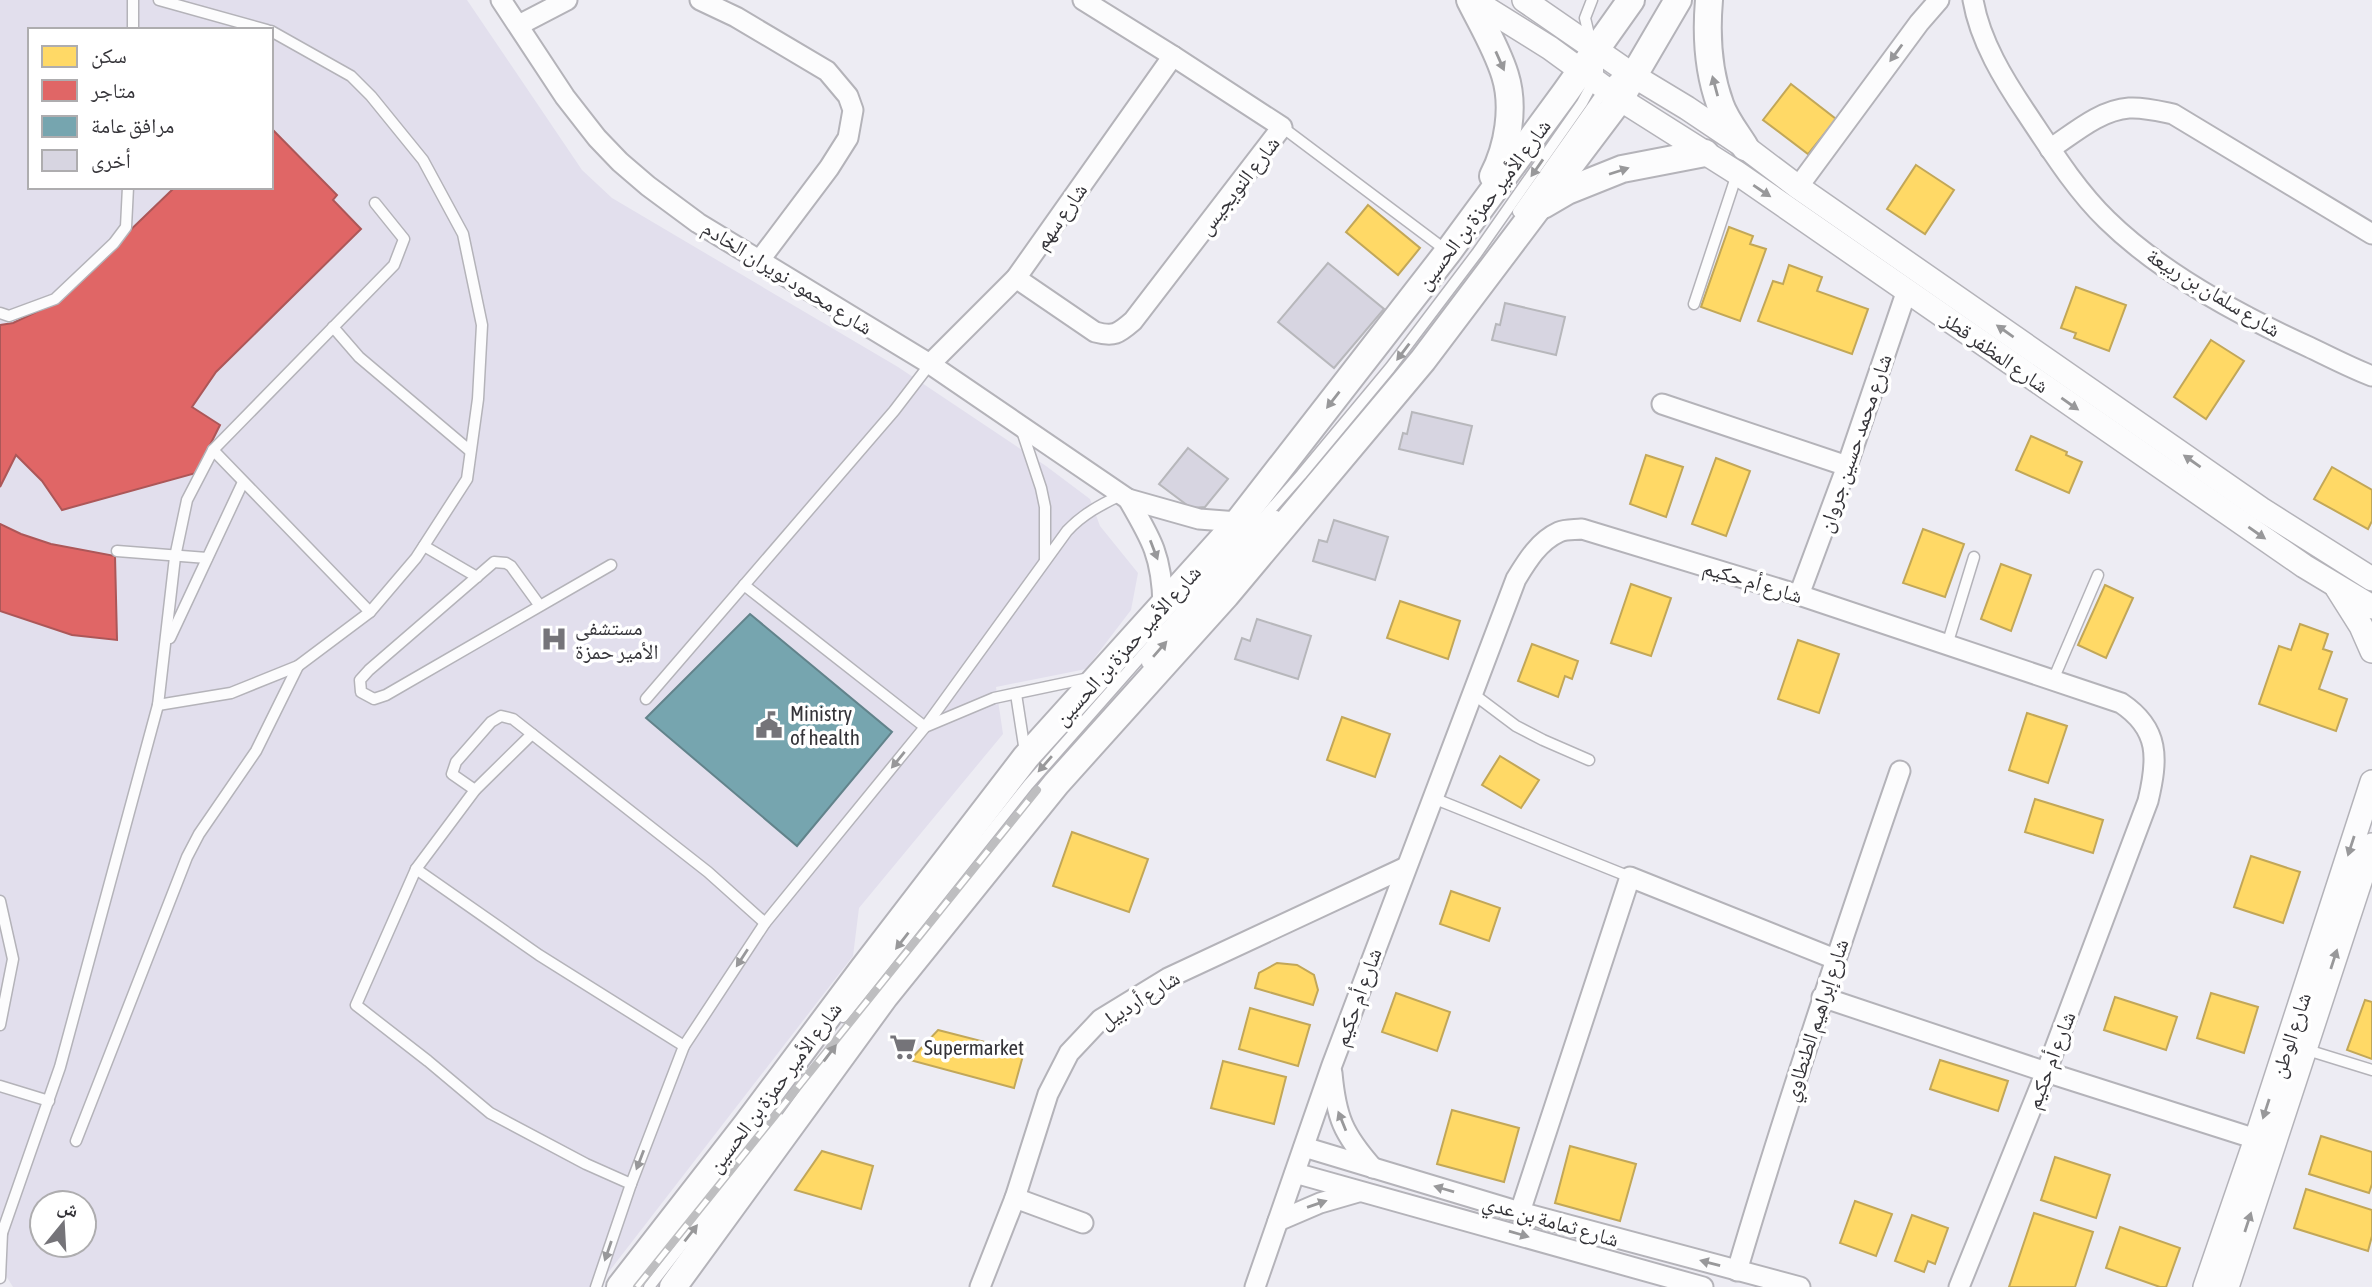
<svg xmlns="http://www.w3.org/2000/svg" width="2372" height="1287" font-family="'Asap Condensed','Noto Naskh Arabic',sans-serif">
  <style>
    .built { fill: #e2dfed; fill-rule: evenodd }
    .homes { fill: #ffd966; stroke: #c2a758; stroke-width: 2 }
    .shops { fill: #e06666; stroke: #ac5758; stroke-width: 2 }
    .public { fill: #76a5af; stroke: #62838b; stroke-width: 2 }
    .building { fill: #d7d5e1; stroke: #b7b7bb; stroke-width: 2 }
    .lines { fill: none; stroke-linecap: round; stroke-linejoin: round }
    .service-casing { stroke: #b4b3b9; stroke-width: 13 }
    .minor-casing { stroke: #b4b3b9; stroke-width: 23 }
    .tertiary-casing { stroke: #b4b3b9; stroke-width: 26 }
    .secondary-casing { stroke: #b4b3b9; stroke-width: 30 }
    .service { stroke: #fcfcfd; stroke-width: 10 }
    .minor { stroke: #fcfcfd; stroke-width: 19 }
    .tertiary { stroke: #fcfcfd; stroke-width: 23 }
    .secondary { stroke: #fcfcfd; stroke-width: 26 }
    .rail-casing { stroke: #bebec0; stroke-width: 8 }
    .rail { stroke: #fff; stroke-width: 5; stroke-dasharray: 16; stroke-linecap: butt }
    .oneway { fill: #98989a }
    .labels { text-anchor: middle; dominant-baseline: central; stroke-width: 7; stroke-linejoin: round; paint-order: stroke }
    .street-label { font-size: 21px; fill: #343338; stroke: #fff }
    .poi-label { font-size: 21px; fill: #343338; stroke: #fff; text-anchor: start }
  </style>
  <rect width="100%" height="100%" fill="#edecf3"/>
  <path class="built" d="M 0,0 L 467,0 L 582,170 L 612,198 L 898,367 L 1046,466 L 1090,499 L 1100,526 L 1138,573 L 1131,610 L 1086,669 L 996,687 L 1003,734 L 859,908 L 853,956 L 597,1287 L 13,1287 L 0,1266 ZM 30,30 L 271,30 L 271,187 L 30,187 ZM 42,1203 L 84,1203 L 84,1245 L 42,1245 Z"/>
  <g class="homes">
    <path d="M 1791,84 L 1836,119 L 1808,154 L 1763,120 Z"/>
    <path d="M 1916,165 L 1954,190 L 1925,234 L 1887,209 Z"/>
    <path d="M 1368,205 L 1420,248 L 1398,275 L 1346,232 Z"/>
    <path d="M 1729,227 L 1753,236 L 1750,244 L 1766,249 L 1740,321 L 1701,307 Z"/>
    <path d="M 1789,265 L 1822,277 L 1817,291 L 1868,309 L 1852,354 L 1758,321 L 1773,281 L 1783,284 Z"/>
    <path d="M 2076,287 L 2126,305 L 2109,351 L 2074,338 L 2076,333 L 2061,328 Z"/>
    <path d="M 2211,340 L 2244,361 L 2206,419 L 2174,397 Z"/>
    <path d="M 2031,436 L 2067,452 L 2066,455 L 2082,462 L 2069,493 L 2016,470 Z"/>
    <path d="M 1646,455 L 1683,467 L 1666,517 L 1630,504 Z"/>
    <path d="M 1716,458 L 1750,471 L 1726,536 L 1692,524 Z"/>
    <path d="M 2332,467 L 2372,490 L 2372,521 L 2368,529 L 2314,499 Z"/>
    <path d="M 1923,529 L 1964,544 L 1945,597 L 1903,583 Z"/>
    <path d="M 2001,564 L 2031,575 L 2011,631 L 1981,619 Z"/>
    <path d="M 1631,584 L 1671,598 L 1651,656 L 1611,643 Z"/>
    <path d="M 2105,585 L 2133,598 L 2106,658 L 2078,645 Z"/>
    <path d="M 1400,601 L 1460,621 L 1448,659 L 1387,638 Z"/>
    <path d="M 2300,624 L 2328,634 L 2323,649 L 2332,652 L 2319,689 L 2347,699 L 2336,731 L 2259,704 L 2279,646 L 2291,650 Z"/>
    <path d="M 1798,640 L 1839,654 L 1819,713 L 1778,699 Z"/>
    <path d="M 1532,644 L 1578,661 L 1572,679 L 1565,676 L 1558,697 L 1518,681 Z"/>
    <path d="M 2027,713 L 2067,726 L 2048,783 L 2009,770 Z"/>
    <path d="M 1342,717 L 1390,734 L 1375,777 L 1327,760 Z"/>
    <path d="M 1500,756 L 1539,780 L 1521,808 L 1482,785 Z"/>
    <path d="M 2035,799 L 2103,820 L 2093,853 L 2025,832 Z"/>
    <path d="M 1072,832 L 1148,859 L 1129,912 L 1053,886 Z"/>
    <path d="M 2251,856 L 2300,872 L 2283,923 L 2234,907 Z"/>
    <path d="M 1451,891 L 1500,908 L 1489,941 L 1440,924 Z"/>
    <path d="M 1277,963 L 1297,965 L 1314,975 L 1318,990 L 1313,1005 L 1255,988 L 1259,973 Z"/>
    <path d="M 1396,993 L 1450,1012 L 1437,1051 L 1382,1032 Z"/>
    <path d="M 2211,993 L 2258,1007 L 2244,1053 L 2197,1038 Z"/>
    <path d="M 2115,997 L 2177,1017 L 2166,1050 L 2104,1030 Z"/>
    <path d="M 2365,1000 L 2372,1002 L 2372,1059 L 2347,1050 Z"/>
    <path d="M 1250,1008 L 1310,1025 L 1298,1066 L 1239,1049 Z"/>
    <path d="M 938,1030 L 1024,1052 L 1014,1088 L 910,1060 Z"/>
    <path d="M 1940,1060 L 2008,1081 L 1998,1111 L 1930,1089 Z"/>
    <path d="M 1223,1061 L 1286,1077 L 1274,1124 L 1211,1108 Z"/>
    <path d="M 1452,1110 L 1519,1128 L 1504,1182 L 1437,1164 Z"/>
    <path d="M 2321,1136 L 2372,1152 L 2372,1184 L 2369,1193 L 2309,1174 Z"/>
    <path d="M 1570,1146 L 1636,1164 L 1620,1221 L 1555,1203 Z"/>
    <path d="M 822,1151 L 873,1166 L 861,1209 L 795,1190 Z"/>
    <path d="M 2055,1157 L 2110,1175 L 2096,1218 L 2041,1200 Z"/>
    <path d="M 2306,1189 L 2372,1210 L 2372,1236 L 2368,1251 L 2294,1228 Z"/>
    <path d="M 1855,1201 L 1892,1214 L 1876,1256 L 1840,1243 Z"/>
    <path d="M 2034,1213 L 2093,1232 L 2075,1287 L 2009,1287 Z"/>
    <path d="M 1912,1215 L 1948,1228 L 1935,1264 L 1928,1261 L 1924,1272 L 1895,1261 Z"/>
    <path d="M 2120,1227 L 2180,1248 L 2166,1287 L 2160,1287 L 2106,1268 Z"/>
  </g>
  <g class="shops">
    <path d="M 271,128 L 337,195 L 333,200 L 361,229 L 216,372 L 192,407 L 220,425 L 196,473 L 62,510 L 42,481 L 16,455 L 0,487 L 0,325 L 13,323 L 45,308 L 63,295 L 175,187 L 271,187 Z"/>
    <path d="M 0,524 L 21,534 L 51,544 L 115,556 L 117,640 L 72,635 L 0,611 Z"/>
  </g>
  <path class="public" d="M 750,614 L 892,732 L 797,846 L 646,718 Z"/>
  <g class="building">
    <path d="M 1328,263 L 1384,309 L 1334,368 L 1278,322 Z"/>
    <path d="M 1505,303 L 1565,317 L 1556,355 L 1492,340 L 1496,324 L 1500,325 Z"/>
    <path d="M 1412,412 L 1472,426 L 1463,464 L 1399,449 L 1403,433 L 1407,434 Z"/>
    <path d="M 1188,448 L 1228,479 L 1205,507 L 1191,508 L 1159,484 Z"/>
    <path d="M 1334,520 L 1388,537 L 1375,580 L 1313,561 L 1319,540 L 1327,542 Z"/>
    <path d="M 1257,619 L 1311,636 L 1298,679 L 1235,659 L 1242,638 L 1250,641 Z"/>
  </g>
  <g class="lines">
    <defs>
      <g id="service">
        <path d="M 159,0 L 267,30"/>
        <path d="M 133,30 L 133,0"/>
        <path d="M 1590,39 L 1585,18 L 1592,0"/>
        <path d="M 1282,127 L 1447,251"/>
        <path d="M 1518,212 L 1605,89 L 1616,78 L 1627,76"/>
        <path d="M 1694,304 L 1737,174"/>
        <path d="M 0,313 L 9,316 L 55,299 L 114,243 L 126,227 L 128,187"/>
        <path d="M 333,327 L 359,357 L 469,450"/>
        <path d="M 1021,428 L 1041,488 L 1045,507 L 1045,559"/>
        <path d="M 213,450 L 370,612"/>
        <path d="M 424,546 L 477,577"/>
        <path d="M 117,551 L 207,558"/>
        <path d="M 744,585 L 925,727 L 1067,531 C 1083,514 1100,505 1121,495"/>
        <path d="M 540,606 L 511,566 L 506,563 L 494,562 L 369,670 L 360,680 L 361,692 L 374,699 L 386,695 L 611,565"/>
        <path d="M 170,638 L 243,482"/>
        <path d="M 1947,645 L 1974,557"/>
        <path d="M 1147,663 L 1276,516"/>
        <path d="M 2053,680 L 2098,575"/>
        <path d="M 1472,693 L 1516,726 L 1543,740 L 1589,760"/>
        <path d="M 1016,694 L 1025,752"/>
        <path d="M 646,699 L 894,411 L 930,364"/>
        <path d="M 158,705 L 231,693 L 298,666 L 370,612 L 416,558 L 467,479 L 478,399 L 482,325 L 463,234 L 423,160 L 371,96 L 351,76 L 271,31"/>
        <path d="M 532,734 L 475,790 L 416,869 L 356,1005 L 428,1061 L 490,1113 L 586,1164 L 631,1184"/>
        <path d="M 475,790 L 452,774 L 456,762 L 491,722 L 501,716 L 513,719 L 708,872 L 765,923"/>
        <path d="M 1433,798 L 1630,877"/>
        <path d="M 416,869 L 539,955 L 684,1046"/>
        <path d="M 0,901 L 13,959 L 0,1025"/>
        <path d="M 843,1017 L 1028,785 L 1301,475 L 1390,368 L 1477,253 L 1582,103 L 1598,73 L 1598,56"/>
        <path d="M 2304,1049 L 2372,1070"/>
        <path d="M 0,1086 L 49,1101"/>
        <path d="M 76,1141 L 187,857 L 199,834 L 256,751 L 298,666"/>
        <path d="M 0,1228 L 2,1233 L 0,1278"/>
        <path d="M 2,1233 L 60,1067 L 158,705 L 175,557 L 187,500 L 213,450 L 394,265 L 404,239 L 375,203"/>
        <path d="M 596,1287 L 631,1184 L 684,1046 L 765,923 L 925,727 L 994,698 L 1089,678"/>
        <path d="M 649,1287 L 780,1119"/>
      </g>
      <g id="minor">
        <path d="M 501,0 L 565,97 L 597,138 L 620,162 L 648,186 L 698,223 L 930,364 L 1128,499 L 1199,519 L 1238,522"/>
        <path d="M 700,0 L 736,17 L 827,71 L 848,96 L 853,110 L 848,138 L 829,168 L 759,261"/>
        <path d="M 1973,0 C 1980,41 2004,80 2027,114 C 2051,150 2076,190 2107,220 C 2161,273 2241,316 2309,347 C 2330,357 2351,368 2372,376"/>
        <path d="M 519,25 L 567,0"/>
        <path d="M 2050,149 C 2074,133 2100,110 2129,108 C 2144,107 2159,111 2173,114 L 2372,234"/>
        <path d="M 1798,187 L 1919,23 L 1939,0"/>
        <path d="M 1016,278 L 1095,332 C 1114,337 1118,334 1133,321 L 1282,127 L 1173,56 L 1083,0"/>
        <path d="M 930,364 L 1016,278 L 1173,56"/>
        <path d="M 1662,404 L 1847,466"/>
        <path d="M 1128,499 C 1152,540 1162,557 1163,605"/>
        <path d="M 1799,595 L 1847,466 L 1907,290"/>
        <path d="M 1822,997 L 2046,1072 L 2256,1139"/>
        <path d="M 1332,1073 C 1336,1117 1343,1134 1373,1168"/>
        <path d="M 1304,1147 L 1520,1212 L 1800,1287"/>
        <path d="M 1295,1173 L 1703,1287"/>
        <path d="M 1015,1198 L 1083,1223"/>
        <path d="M 1520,1212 L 1630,877 L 1835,959"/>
        <path d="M 1278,1221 L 1320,1203 L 1358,1192"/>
        <path d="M 1737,1271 C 1787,1102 1843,936 1900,771"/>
        <path d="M 980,1287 L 1015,1198 L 1048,1094 L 1069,1053 L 1101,1019 L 1168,978 L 1406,867"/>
        <path d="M 1255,1287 L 1332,1065 L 1516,579 C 1527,561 1539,541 1559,532 C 1566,529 1575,530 1582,529 L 1799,595 L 2121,703 C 2160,729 2158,759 2148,801 L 2046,1072 L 1959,1287"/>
      </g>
      <g id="tertiary">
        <path d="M 1473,0 L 1550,48 L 1620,99 L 1737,173 L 2304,566 L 2372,607"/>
        <path d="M 1524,0 L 1634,76 L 1687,108 L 1745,147 L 1798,187 L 2261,509 L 2372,579"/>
        <path d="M 2337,588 L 2361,626 L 2372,651"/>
        <path d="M 2205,1287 L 2256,1139 L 2372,782"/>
        <path d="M 2227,1287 L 2372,845"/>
      </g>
      <g id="secondary">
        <path d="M 1470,0 C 1482,24 1497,49 1505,75 C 1515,107 1508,147 1493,176"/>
        <path d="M 1709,0 C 1706,35 1708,71 1720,104 C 1725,119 1737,134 1745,147"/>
        <path d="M 1543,205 L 1567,191 L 1622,169 L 1705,153"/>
        <path d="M 620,1287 L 747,1124 L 863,969 L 1026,757 L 1238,522 L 1448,252 L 1565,93 L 1631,0"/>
        <path d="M 673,1287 L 885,996 L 1056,784 L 1226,595 L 1423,360 L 1620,99 L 1678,0"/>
      </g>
    </defs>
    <use href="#service" class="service-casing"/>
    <use href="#minor" class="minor-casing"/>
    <use href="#tertiary" class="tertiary-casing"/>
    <use href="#secondary" class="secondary-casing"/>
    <use href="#service" class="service"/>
    <use href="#minor" class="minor"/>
    <use href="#tertiary" class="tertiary"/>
    <use href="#secondary" class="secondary"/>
    <defs>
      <path id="rail" d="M 637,1287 L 1037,790"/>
    </defs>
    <use href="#rail" class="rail-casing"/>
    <use href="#rail" class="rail"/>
  </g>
  <defs><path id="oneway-solid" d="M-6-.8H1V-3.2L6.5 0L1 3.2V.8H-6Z" transform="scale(1.75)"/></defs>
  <g class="oneway">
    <use href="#oneway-solid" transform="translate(1896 53) rotate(126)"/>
    <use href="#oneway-solid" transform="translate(1500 61) rotate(66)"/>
    <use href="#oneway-solid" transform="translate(1715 86) rotate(-105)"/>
    <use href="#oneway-solid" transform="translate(1537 168) rotate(125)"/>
    <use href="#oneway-solid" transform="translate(1619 171) rotate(-18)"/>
    <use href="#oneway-solid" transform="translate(1762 191) rotate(34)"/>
    <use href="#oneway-solid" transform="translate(2005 331) rotate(-145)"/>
    <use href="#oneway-solid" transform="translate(1403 352) rotate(127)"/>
    <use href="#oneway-solid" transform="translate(1333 400) rotate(128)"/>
    <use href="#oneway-solid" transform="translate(2070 404) rotate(35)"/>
    <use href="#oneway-solid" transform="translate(2192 461) rotate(-145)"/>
    <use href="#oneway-solid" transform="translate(2257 533) rotate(35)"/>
    <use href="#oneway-solid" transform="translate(1154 550) rotate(69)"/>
    <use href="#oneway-solid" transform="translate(1160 649) rotate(-49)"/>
    <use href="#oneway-solid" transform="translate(898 760) rotate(129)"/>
    <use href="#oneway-solid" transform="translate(1045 764) rotate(131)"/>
    <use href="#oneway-solid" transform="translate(2351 846) rotate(108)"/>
    <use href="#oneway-solid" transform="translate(902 941) rotate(128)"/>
    <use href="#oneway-solid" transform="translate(742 958) rotate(123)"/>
    <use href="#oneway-solid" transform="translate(2334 959) rotate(-72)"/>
    <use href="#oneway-solid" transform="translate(830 1053) rotate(-53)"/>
    <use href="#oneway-solid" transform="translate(2266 1109) rotate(108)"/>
    <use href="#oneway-solid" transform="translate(1342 1121) rotate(-112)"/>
    <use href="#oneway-solid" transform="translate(640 1160) rotate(111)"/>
    <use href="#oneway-solid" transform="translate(1444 1189) rotate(-164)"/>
    <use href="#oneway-solid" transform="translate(1317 1204) rotate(-19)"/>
    <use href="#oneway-solid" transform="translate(2248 1222) rotate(-72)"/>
    <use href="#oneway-solid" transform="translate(691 1233) rotate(-52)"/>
    <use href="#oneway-solid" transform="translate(1519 1234) rotate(16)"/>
    <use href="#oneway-solid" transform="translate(608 1251) rotate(109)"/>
    <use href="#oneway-solid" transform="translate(1710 1263) rotate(-165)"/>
  </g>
  <defs>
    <symbol id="hospital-bare" viewBox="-9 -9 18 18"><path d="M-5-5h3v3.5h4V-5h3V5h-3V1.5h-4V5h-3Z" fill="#757479" stroke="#fff" stroke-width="2.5" paint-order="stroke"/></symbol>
    <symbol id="civic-bare" viewBox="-9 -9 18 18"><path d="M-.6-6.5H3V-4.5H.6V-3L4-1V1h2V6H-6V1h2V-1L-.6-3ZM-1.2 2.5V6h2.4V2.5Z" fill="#757479" stroke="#fff" stroke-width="2.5" paint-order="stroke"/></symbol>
    <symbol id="supermarket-bare" viewBox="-9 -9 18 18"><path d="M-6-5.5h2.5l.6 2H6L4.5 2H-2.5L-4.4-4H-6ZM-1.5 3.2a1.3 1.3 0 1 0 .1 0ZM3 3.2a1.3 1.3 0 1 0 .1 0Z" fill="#757479" stroke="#fff" stroke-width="2.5" paint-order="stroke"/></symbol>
  </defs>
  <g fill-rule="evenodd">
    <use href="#hospital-bare" x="535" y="620" width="38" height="38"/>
    <use href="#civic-bare" x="750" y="706" width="38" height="38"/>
    <use href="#supermarket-bare" x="884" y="1028" width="38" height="38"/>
  </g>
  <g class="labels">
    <g class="street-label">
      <text transform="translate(1238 185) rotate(-52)">شارع النويجيس</text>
      <text transform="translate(1483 204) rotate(-53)">شارع الأمير حمزة بن الحسين</text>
      <text transform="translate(1060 216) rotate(-55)">شارع سهم</text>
      <text transform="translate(788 277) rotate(32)">شارع محمود نويران الخادم</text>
      <text transform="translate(2214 292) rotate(31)">شارع سلمان بن ربيعة</text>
      <text transform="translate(1996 352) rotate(35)">شارع المظفر قطز</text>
      <text transform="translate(1854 443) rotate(-71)">شارع محمد حسين جروان</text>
      <text transform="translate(1753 581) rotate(17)">شارع أم حكيم</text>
      <text transform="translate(1127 645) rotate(-48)">شارع الأمير حمزة بن الحسين</text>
      <text transform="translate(1357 997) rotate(-70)">شارع أم حكيم</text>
      <text transform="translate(1139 999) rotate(-32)">شارع أردبيل</text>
      <text transform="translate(1815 1020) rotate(-72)">شارع إبراهيم الطنطاوي</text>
      <text transform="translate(2290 1035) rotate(-72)">شارع الوطن</text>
      <text transform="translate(2050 1060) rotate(-69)">شارع أم حكيم</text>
      <text transform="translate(774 1087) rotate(-53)">شارع الأمير حمزة بن الحسين</text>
      <text transform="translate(1551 1220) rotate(16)">شارع ثمامة بن عدي</text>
    </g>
    <g class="poi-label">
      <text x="575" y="627">مستشفى<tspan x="575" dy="24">الأمير حمزة</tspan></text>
      <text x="790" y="713">Ministry<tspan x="790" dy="24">of health</tspan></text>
      <text x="924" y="1047">Supermarket</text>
    </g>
  </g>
  <rect x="28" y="28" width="245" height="161" fill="#ffffff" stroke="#aeadaf" stroke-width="2"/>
  <rect x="42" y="46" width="35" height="21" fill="#ffd966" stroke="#aeadaf" stroke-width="2"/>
  <text x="91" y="63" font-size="21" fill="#343338">سكن</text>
  <rect x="42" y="80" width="35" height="21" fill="#e06666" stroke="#aeadaf" stroke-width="2"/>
  <text x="91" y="98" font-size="21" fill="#343338">متاجر</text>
  <rect x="42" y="116" width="35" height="21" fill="#76a5af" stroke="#aeadaf" stroke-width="2"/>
  <text x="91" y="133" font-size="21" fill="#343338">مرافق عامة</text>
  <rect x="42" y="150" width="35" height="21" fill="#d7d5e1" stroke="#aeadaf" stroke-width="2"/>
  <text x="91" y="168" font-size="21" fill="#343338">أخرى</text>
  <g transform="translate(63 1224) rotate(18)"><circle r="33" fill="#ffffff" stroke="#aeadaf" stroke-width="2"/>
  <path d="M0-5L12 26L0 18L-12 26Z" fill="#757479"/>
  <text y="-10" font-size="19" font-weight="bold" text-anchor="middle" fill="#343338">ش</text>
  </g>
</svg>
